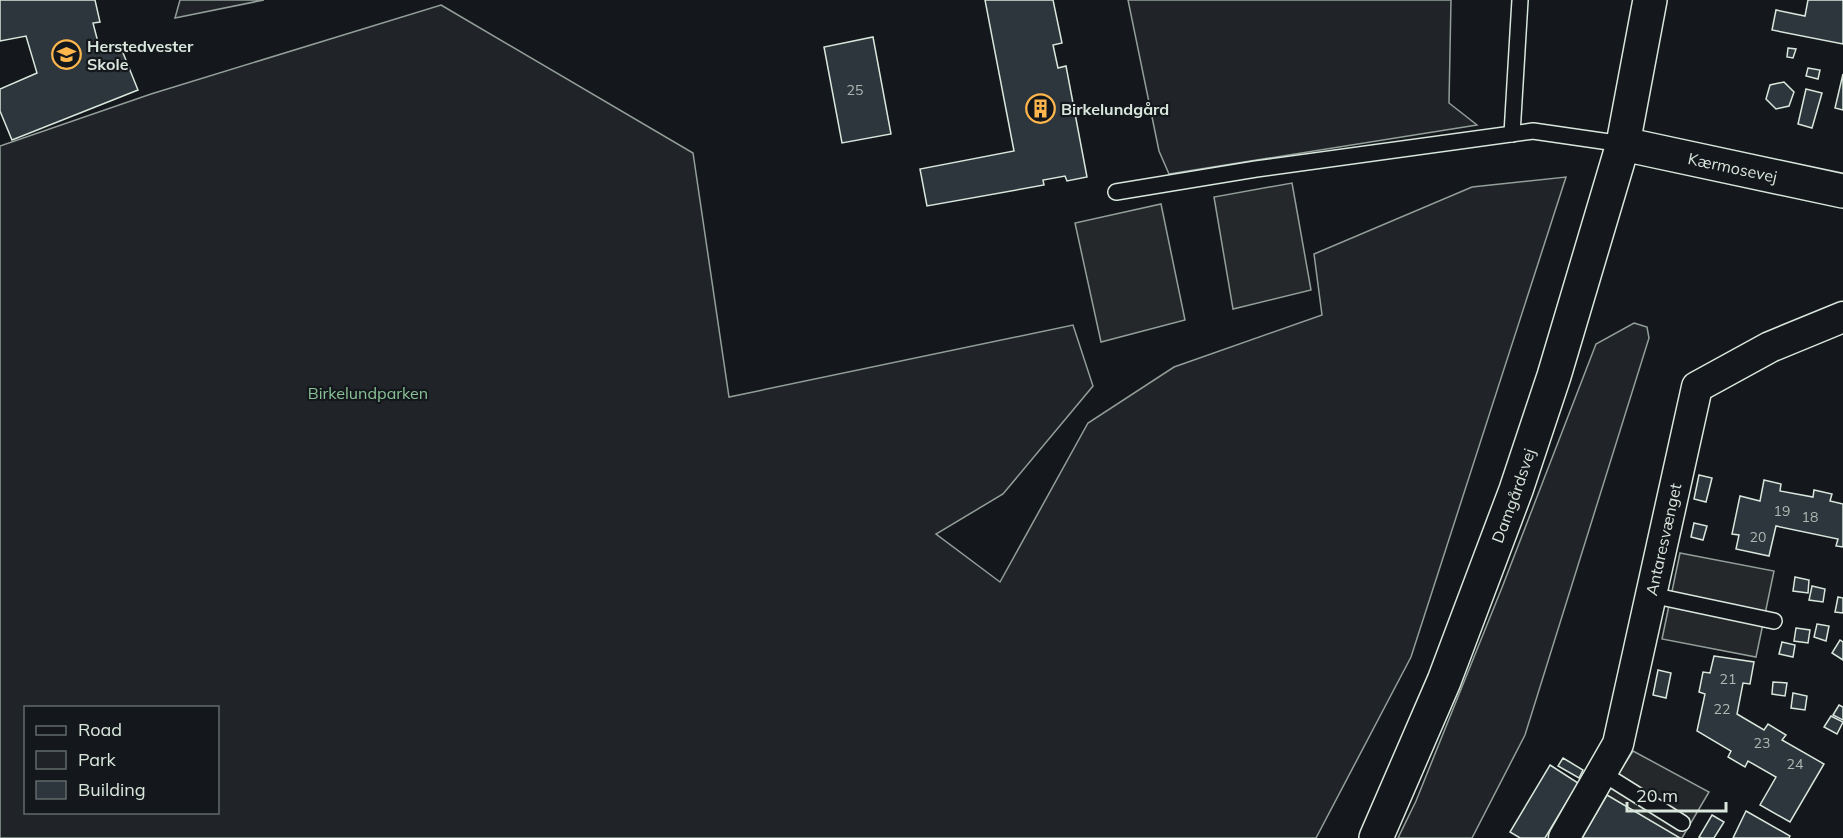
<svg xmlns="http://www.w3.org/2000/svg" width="1843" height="838" font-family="Mulish,sans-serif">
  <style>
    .green { fill: #202428; stroke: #939e99; stroke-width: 1.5; fill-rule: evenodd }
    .parking { fill: #24282b; stroke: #939e99; stroke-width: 1.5 }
    .building { fill: #2c363c; stroke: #d8e6dc; stroke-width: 1.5 }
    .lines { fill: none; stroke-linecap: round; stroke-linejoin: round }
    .service-casing { stroke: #d8e6dc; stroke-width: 18 }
    .minor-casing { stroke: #d8e6dc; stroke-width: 33 }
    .tertiary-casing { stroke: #d8e6dc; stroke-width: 36 }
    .service { stroke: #14181c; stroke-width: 15 }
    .minor { stroke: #14181c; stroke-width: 30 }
    .tertiary { stroke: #14181c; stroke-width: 33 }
    .labels { text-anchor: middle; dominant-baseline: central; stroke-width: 4.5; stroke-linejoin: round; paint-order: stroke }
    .number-label { font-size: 14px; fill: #adbab4 }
    .poi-label { font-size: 16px; font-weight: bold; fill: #d8e6dc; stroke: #14181c; text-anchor: start }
    .street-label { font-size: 16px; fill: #d8e6dc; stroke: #14181c }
    .park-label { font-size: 16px; fill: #8ac095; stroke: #14181c }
  </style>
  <rect width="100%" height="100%" fill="#14181c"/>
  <g class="green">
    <path d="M 180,0 L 264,0 L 175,18 Z"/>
    <path d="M 1128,0 L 1451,0 L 1449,103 L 1477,125 L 1169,174 L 1159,151 Z"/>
    <path d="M 441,5 L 693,153 L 729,397 L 1073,325 L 1093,386 L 1003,494 L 936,534 L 1000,582 L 1088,423 L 1174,367 L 1322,315 L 1314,254 L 1472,187 L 1566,177 L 1411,657 L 1316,838 L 0,838 L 0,146 L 151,94 ZM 26,708 L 218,708 L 218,812 L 26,812 Z"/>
    <path d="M 1634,323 L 1647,327 L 1649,338 L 1525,735 L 1472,838 L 1398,838 L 1416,801 L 1503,585 L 1596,344 Z"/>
  </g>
  <g class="parking">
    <path d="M 1292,183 L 1311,290 L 1233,309 L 1214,197 Z"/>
    <path d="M 1161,204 L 1185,320 L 1101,342 L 1075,223 Z"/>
    <path d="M 1680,553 L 1774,571 L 1756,657 L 1662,639 Z"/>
    <path d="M 1633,751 L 1709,792 L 1682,838 L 1678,838 L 1605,795 Z"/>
  </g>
  <g class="building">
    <path d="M 0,0 L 95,0 L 100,22 L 93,23 L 100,50 L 119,43 L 138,90 L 12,140 L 0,111 L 0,89 L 37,73 L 26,36 L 0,41 Z"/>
    <path d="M 985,0 L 1053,0 L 1062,43 L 1053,45 L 1058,68 L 1066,66 L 1087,177 L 1067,181 L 1065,176 L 1043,180 L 1044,185 L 927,206 L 920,169 L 1014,151 Z"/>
    <path d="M 1808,0 L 1843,0 L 1843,44 L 1772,30 L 1776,10 L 1805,16 Z"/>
    <path d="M 873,37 L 891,134 L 842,143 L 824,47 Z"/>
    <path d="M 1788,48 L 1796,49 L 1793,58 L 1787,57 Z"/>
    <path d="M 1808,68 L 1820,70 L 1818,79 L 1806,76 Z"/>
    <path d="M 1843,74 L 1843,110 L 1835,108 Z"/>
    <path d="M 1784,82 L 1794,92 L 1789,106 L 1776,109 L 1766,99 L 1770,85 Z"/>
    <path d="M 1806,89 L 1822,93 L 1812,128 L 1798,124 Z"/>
    <path d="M 1699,475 L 1712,478 L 1706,502 L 1694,499 Z"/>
    <path d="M 1764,480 L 1781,484 L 1780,491 L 1813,497 L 1814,490 L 1832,494 L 1830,501 L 1843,504 L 1843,547 L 1836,546 L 1838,539 L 1776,526 L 1769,556 L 1736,549 L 1739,535 L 1732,534 L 1740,496 L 1760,501 Z"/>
    <path d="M 1694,523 L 1707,526 L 1703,540 L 1691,537 Z"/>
    <path d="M 1795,577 L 1809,580 L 1808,593 L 1793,591 Z"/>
    <path d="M 1812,586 L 1825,589 L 1823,602 L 1809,600 Z"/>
    <path d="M 1838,597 L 1843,598 L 1843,613 L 1835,612 Z"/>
    <path d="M 1817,624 L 1829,626 L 1826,641 L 1814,637 Z"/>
    <path d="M 1796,628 L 1810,630 L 1808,643 L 1794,641 Z"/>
    <path d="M 1840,640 L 1843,642 L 1843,660 L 1832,653 Z"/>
    <path d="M 1782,642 L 1795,645 L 1793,657 L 1779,654 Z"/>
    <path d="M 1714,656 L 1754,662 L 1750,684 L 1743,683 L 1737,714 L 1764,730 L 1768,724 L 1786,735 L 1782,740 L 1824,764 L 1790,822 L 1760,805 L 1776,777 L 1748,761 L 1745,767 L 1728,757 L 1731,751 L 1697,731 L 1705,694 L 1699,692 L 1703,672 L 1710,673 Z"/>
    <path d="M 1658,670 L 1671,673 L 1666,698 L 1653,695 Z"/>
    <path d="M 1773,682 L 1787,683 L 1785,696 L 1772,694 Z"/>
    <path d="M 1793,693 L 1807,696 L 1805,710 L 1791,708 Z"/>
    <path d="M 1839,705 L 1843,707 L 1843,720 L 1833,715 Z"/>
    <path d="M 1831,716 L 1843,722 L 1837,734 L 1824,727 Z"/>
    <path d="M 1563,758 L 1583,770 L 1579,778 L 1558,766 Z"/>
    <path d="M 1550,765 L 1578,783 L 1545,838 L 1520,838 L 1510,832 Z"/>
    <path d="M 1607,795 L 1680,838 L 1582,838 Z"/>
    <path d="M 1746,811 L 1790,836 L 1789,838 L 1733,838 Z"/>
    <path d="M 1712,815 L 1724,822 L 1714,838 L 1702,838 L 1699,837 Z"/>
  </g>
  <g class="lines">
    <defs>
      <g id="service">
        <path d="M 1512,134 L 1520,0"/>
        <path d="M 1116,192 L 1256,169 L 1533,131 L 1623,144"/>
        <path d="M 1651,595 L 1774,621"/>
        <path d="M 1602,773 L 1682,823"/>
      </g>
      <g id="minor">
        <path id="s1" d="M 1564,838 L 1618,744 L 1697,387 L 1770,347 L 1843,317"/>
      </g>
      <g id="tertiary">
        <path id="s2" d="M 1623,144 L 1843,191"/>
        <path id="s3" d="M 1376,838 L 1444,681 L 1516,490 L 1554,376 L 1623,144 L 1650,0"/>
      </g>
    </defs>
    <use href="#service" class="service-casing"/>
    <use href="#minor" class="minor-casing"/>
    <use href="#tertiary" class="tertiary-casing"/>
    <use href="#service" class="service"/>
    <use href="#minor" class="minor"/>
    <use href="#tertiary" class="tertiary"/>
  </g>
  <defs>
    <symbol id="school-ring" viewBox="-11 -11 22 22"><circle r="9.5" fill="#14181c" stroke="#ffb74d" stroke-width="1.5"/><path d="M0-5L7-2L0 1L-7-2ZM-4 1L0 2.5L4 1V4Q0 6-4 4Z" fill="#ffb74d"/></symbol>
    <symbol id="building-ring" viewBox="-11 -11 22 22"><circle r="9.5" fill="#14181c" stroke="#ffb74d" stroke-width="1.5"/><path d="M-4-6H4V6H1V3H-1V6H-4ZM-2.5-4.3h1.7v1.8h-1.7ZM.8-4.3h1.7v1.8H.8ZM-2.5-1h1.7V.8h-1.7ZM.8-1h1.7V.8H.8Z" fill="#ffb74d"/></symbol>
  </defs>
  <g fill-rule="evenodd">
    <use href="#school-ring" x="50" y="38" width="33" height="33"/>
    <use href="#building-ring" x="1024" y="92" width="33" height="33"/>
  </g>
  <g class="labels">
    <g class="number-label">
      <text x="855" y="90">25</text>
      <text x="1782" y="511">19</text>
      <text x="1810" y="517">18</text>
      <text x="1758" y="537">20</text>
      <text x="1728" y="679">21</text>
      <text x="1722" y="709">22</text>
      <text x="1762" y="743">23</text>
      <text x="1795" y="764">24</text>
    </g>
    <g class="poi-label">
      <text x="87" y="46">Herstedvester<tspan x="87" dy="18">Skole</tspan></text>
      <text x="1061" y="109">Birkelundgård</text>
    </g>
    <g class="street-label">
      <text stroke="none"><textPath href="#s2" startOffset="112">Kærmosevej</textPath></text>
      <text stroke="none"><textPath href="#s3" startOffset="369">Damgårdsvej</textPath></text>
      <text stroke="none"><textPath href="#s1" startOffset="318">Antaresvænget</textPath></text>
    </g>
    <g class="park-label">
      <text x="368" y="393">Birkelundparken</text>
    </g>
  </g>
  <rect x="24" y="706" width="195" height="108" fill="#14181c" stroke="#626a69" stroke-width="1.5"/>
  <rect x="36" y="726" width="30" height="9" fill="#14181c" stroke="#626a69" stroke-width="1.5"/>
  <text x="78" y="736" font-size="18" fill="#d8e6dc">Road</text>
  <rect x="36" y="751" width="30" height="18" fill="#202428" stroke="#626a69" stroke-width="1.5"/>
  <text x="78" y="766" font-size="18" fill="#d8e6dc">Park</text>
  <rect x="36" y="781" width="30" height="18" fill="#2c363c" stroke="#626a69" stroke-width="1.5"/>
  <text x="78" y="796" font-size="18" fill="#d8e6dc">Building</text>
  <path d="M1627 802v9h99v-9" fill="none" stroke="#d8e6dc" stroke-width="3"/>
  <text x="1636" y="802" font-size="18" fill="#d8e6dc" stroke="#14181c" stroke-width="4.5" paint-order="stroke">20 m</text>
</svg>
